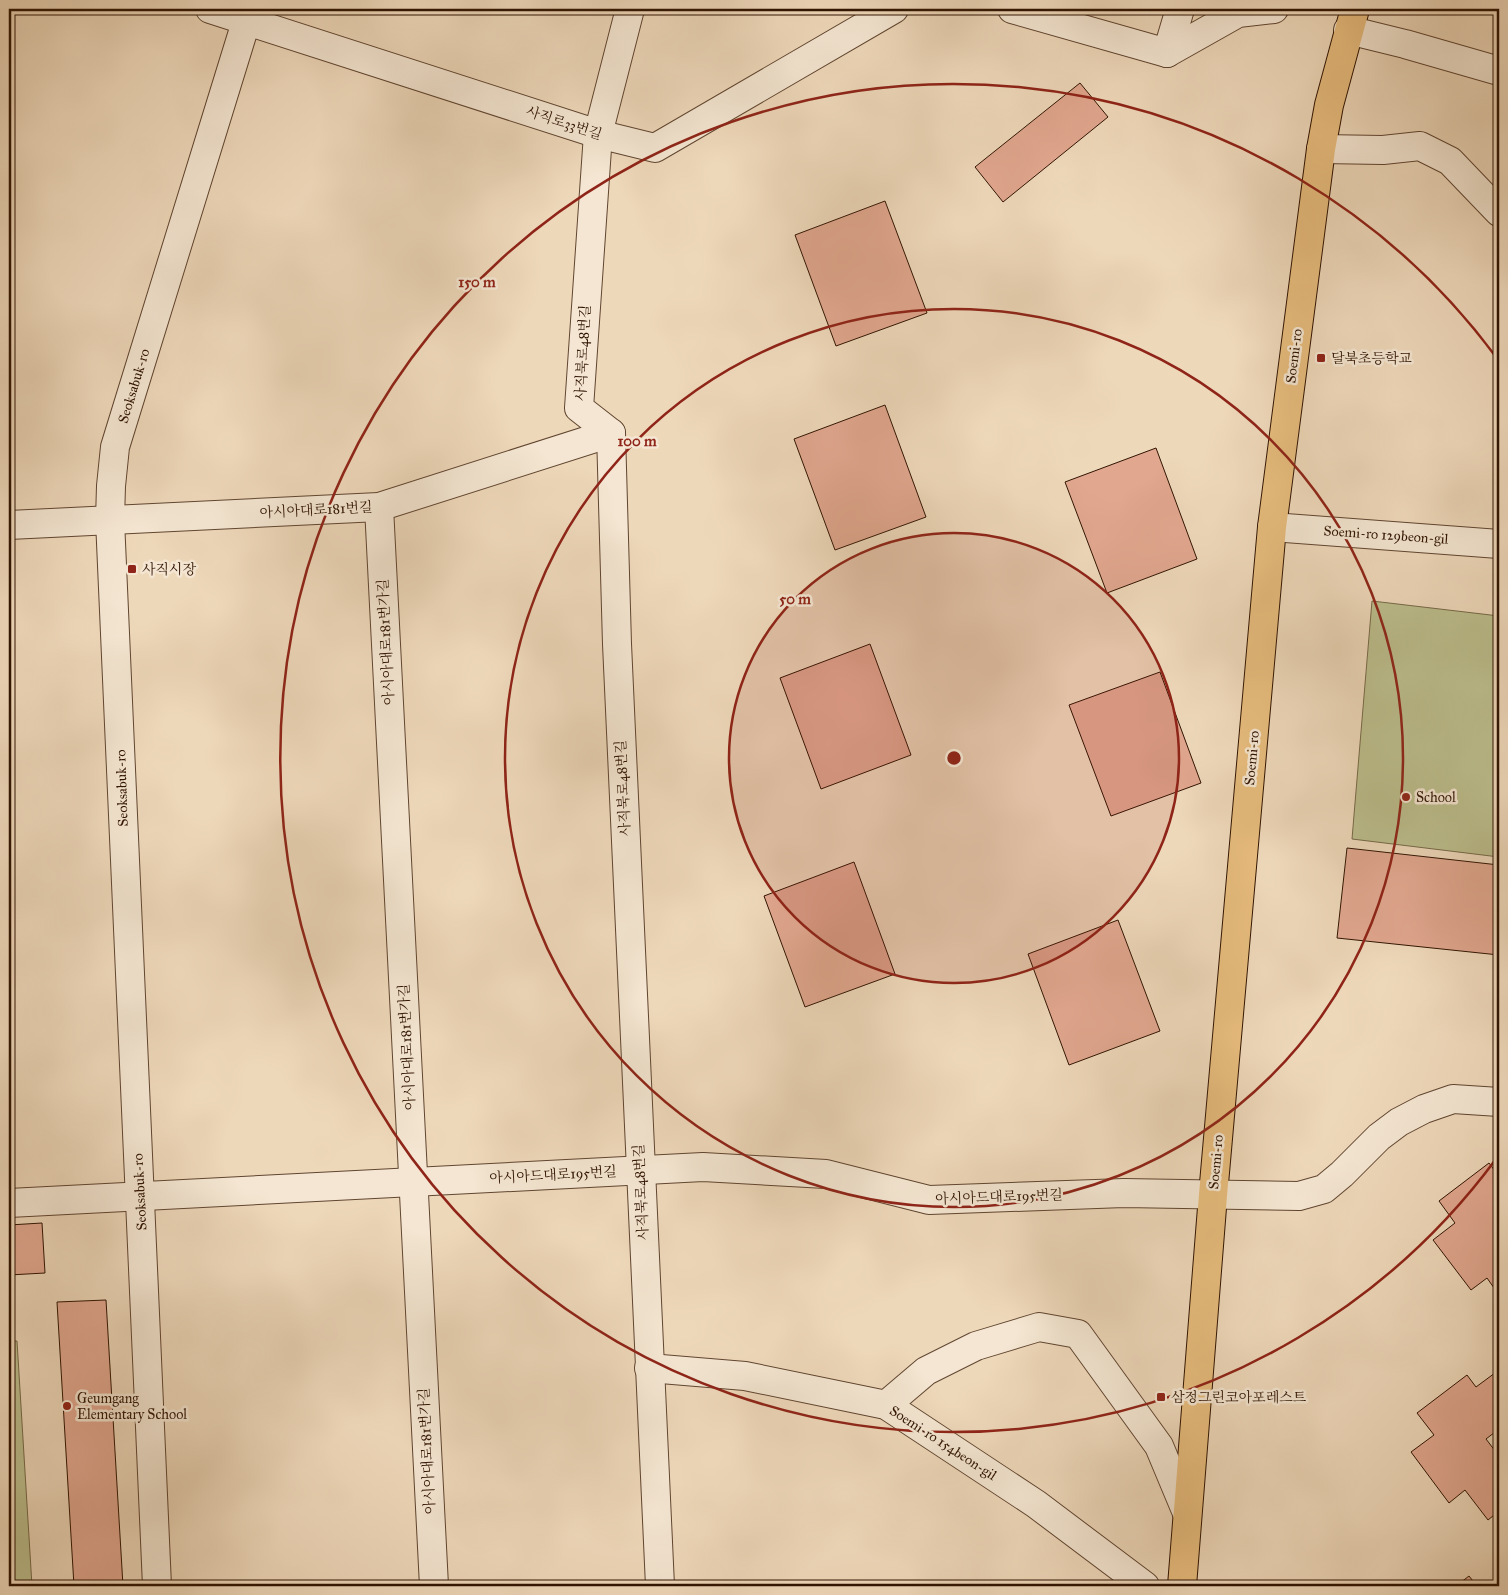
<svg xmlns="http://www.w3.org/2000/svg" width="1508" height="1595" font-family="'IM FELL Great Primer','Noto Serif KR',serif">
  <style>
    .green { fill: #bcbe8d; stroke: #766948 }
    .building { fill: #e1a78f; stroke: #301402 }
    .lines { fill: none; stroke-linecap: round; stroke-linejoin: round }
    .minor-casing { stroke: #604530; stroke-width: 30 }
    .major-casing { stroke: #301402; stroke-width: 30 }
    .minor { stroke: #f4e6d2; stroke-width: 28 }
    .major { stroke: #e7bc7d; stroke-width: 28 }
    .ring { fill: none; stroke: #8f2418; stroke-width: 2.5 }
    .poi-dot { fill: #8f2418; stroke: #f4e6d2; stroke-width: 2 }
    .labels { text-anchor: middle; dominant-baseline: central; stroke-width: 5; stroke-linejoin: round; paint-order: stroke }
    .street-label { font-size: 14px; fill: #301402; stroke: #f4e6d2 }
    .poi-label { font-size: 14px; fill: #301402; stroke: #f4e6d2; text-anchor: start }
    .centre { fill: #8f2418; stroke: #f4e6d2; stroke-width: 2.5 }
    .ring-label { font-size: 15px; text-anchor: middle; font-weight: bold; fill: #8f2418; stroke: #f4e6d2; stroke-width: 5; stroke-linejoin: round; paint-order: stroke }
  </style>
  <rect width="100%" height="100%" fill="#eed8ba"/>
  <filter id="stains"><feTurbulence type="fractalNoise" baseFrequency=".004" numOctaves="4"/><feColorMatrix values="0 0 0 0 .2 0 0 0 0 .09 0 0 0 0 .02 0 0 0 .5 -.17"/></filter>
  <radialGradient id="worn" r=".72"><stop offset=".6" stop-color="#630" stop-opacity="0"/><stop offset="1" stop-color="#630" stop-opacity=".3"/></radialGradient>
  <g class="green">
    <path d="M 1372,601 L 1499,616 L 1499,857 L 1352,839 Z"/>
    <path d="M 9,1341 L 17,1341 L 32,1586 L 9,1586 Z"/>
  </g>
  <g class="building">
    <path d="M 1080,83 L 1108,117 L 1003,202 L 975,167 Z"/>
    <path d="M 885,201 L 927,313 L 836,346 L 795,235 Z"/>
    <path d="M 885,405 L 926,517 L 835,550 L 794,439 Z"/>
    <path d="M 1156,448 L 1197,559 L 1107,593 L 1065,482 Z"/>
    <path d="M 870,644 L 911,755 L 821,789 L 780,678 Z"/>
    <path d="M 1160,672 L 1201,783 L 1111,816 L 1069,705 Z"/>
    <path d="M 1347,848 L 1499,865 L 1499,955 L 1337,938 Z"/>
    <path d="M 854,862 L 895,974 L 805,1007 L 764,896 Z"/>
    <path d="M 1118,920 L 1160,1031 L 1069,1065 L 1028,954 Z"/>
    <path d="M 1489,1163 L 1498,1175 L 1499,1174 L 1499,1295 L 1487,1278 L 1471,1290 L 1433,1240 L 1455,1223 L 1439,1201 Z"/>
    <path d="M 42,1223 L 45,1273 L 9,1275 L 9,1225 Z"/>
    <path d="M 106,1300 L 123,1586 L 74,1586 L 57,1302 Z"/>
    <path d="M 1499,1370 L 1499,1429 L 1486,1439 L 1499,1456 L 1499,1511 L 1488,1520 L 1465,1490 L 1449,1503 L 1411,1452 L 1434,1435 L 1417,1413 L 1467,1375 L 1476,1387 Z"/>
    <path d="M 1469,1576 L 1477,1586 L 1456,1586 Z"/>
  </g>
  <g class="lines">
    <defs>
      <g id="minor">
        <path d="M 210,9 L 598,134 L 655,148 L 894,9"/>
        <path d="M 630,9 L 598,134 L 579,408 L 611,433 L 617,644 L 660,1586"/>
        <path d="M 1012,9 L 1167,53 L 1238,13 L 1274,9"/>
        <path d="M 1348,30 L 1405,44 L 1499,71"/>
        <path d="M 1167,53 L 1180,9"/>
        <path d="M 1321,149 L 1383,150 L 1420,146 L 1450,161 L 1499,212"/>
        <path d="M 379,507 L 434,1586"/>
        <path d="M 9,525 L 379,507 L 611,433"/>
        <path d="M 1272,527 L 1499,544"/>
        <path d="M 9,1203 L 703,1167 L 826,1174 L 929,1200 L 1124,1193 L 1299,1196 L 1324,1189 L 1342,1174 L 1379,1137 L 1399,1122 L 1424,1109 L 1453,1099 L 1499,1102"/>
        <path d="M 649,1368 L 745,1376 L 886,1405 L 1036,1504 L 1145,1586"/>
        <path d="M 886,1405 L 926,1371 L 976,1346 L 1039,1327 L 1078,1334 L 1159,1446 L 1187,1513"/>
        <path d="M 157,1586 L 110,520 L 111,486 L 115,447 L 250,9"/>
      </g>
      <path id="major" d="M 1182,1586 L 1213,1195 L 1272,527 L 1321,149 L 1329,105 L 1355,9"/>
    </defs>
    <use href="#minor" class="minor-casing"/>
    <use href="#major" class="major-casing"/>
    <use href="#minor" class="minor"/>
    <use href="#major" class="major"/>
  </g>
  <circle cx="954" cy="758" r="225" fill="#8f2418" fill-opacity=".12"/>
  <g class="ring">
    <circle cx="954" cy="758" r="225"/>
    <circle cx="954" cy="758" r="449"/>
    <path d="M1496 1159A674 674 0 1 1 1496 357"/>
  </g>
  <g class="poi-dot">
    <rect x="1316" y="353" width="10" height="10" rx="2.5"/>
    <rect x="127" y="564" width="10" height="10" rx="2.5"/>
    <circle cx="1406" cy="797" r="5"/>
    <rect x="1156" y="1392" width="10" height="10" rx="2.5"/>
    <circle cx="67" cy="1406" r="5"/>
  </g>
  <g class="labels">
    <g class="street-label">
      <text transform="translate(564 123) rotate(18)">사직로33번길</text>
      <text transform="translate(583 353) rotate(-87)">사직북로48번길</text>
      <text transform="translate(1294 356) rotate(-83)">Soemi-ro</text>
      <text transform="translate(134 386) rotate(-73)">Seoksabuk-ro</text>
      <text transform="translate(316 510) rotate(-3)">아시아대로181번길</text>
      <text transform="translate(1386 535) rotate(4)">Soemi-ro 129beon-gil</text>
      <text transform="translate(386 642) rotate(-93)">아시아대로181번가길</text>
      <text transform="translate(1252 758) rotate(-85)">Soemi-ro</text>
      <text transform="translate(122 788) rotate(-92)">Seoksabuk-ro</text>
      <text transform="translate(623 788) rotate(-93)">사직북로48번길</text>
      <text transform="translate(407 1047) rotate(-93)">아시아대로181번가길</text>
      <text transform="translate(1216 1162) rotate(-85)">Soemi-ro</text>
      <text transform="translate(553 1175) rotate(-3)">아시아드대로195번길</text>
      <text transform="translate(140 1192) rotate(-93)">Seoksabuk-ro</text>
      <text transform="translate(641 1192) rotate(-93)">사직북로48번길</text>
      <text transform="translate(999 1197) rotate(-2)">아시아드대로195번길</text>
      <text transform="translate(943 1443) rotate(33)">Soemi-ro 154beon-gil</text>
      <text transform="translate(427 1451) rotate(-93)">아시아대로181번가길</text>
    </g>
    <g class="poi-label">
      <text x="1331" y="358">달북초등학교</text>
      <text x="142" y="569">사직시장</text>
      <text x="1416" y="797">School</text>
      <text x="1171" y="1397">삼정그린코아포레스트</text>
      <text x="77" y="1398">Geumgang<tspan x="77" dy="16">Elementary School</tspan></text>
    </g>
  </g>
  <circle cx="954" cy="758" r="8" class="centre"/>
  <g class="ring-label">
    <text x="477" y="287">150 m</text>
    <text x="637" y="446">100 m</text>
    <text x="795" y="604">50 m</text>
  </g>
  <rect width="1508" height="1595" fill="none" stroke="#eed8ba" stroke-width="30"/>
  <rect x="10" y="10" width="1488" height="1575" fill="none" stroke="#301402" stroke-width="2.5"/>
  <rect x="15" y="15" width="1478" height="1565" fill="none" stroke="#301402"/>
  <rect width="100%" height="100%" filter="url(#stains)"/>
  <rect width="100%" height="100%" fill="url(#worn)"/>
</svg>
